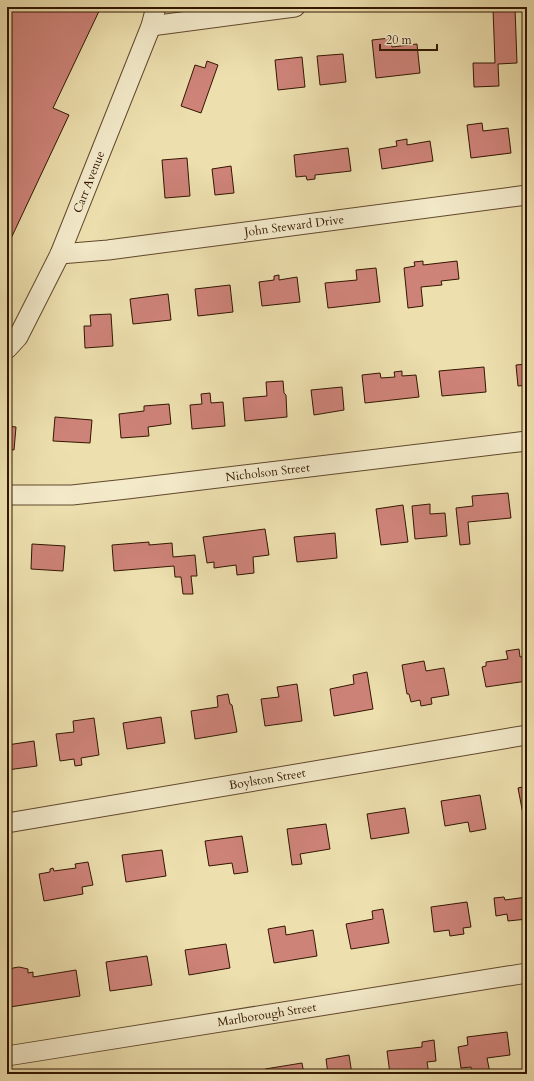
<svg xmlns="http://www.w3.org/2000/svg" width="534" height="1081" font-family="Cardo,serif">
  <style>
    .building { fill: #ce8379; stroke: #321600 }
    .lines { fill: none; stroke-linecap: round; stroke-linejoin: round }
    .street-casing { stroke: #61482c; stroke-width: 21 }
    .street { stroke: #f3eaca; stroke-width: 19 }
    .labels { text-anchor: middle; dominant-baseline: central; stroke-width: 4; stroke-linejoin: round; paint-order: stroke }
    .street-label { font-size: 12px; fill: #321600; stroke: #f3eaca }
  </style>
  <rect width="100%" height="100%" fill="#eddfae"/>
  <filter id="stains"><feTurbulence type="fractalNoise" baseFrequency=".005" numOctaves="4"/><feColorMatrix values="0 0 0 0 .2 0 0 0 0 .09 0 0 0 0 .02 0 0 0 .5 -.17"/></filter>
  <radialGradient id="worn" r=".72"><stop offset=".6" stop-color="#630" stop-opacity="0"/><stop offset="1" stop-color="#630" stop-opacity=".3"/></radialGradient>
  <g class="building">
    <path d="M 7,7 L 101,7 L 53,108 L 69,115 L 7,247 Z"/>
    <path d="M 515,8 L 517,63 L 498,64 L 499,86 L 474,87 L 473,63 L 495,63 L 493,9 Z"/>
    <path d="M 390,38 L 392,47 L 417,44 L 420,73 L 376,78 L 372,40 Z"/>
    <path d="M 343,54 L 346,82 L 320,85 L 317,56 Z"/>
    <path d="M 302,57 L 305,87 L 278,90 L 275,60 Z"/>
    <path d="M 207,61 L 218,65 L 201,113 L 181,106 L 195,65 L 205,68 Z"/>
    <path d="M 482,123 L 483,131 L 508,128 L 511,153 L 471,158 L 467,125 Z"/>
    <path d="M 407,139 L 407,145 L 430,141 L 433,161 L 382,169 L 379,149 L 397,146 L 396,141 Z"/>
    <path d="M 348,148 L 351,171 L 315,175 L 315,179 L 307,180 L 306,176 L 296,177 L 294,155 Z"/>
    <path d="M 187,158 L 190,196 L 165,198 L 162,160 Z"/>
    <path d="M 231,166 L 234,193 L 215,195 L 212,169 Z"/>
    <path d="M 423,261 L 423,265 L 457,261 L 459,279 L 441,281 L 442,285 L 421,287 L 423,306 L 408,308 L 404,268 L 415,266 L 414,262 Z"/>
    <path d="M 376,268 L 380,302 L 328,308 L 325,283 L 357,280 L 356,270 Z"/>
    <path d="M 279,275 L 279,280 L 297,277 L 300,302 L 262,306 L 259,282 L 274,280 L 274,276 Z"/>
    <path d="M 230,285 L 233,312 L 198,316 L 195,289 Z"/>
    <path d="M 168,294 L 171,320 L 133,324 L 130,299 Z"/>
    <path d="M 111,314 L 113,346 L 85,348 L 84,326 L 91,326 L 90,315 Z"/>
    <path d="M 527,364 L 527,385 L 518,386 L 516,365 Z"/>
    <path d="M 484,367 L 486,392 L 442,396 L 439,371 Z"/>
    <path d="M 402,371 L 402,376 L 416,375 L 419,397 L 365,403 L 362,375 L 380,373 L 381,378 L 395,377 L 394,372 Z"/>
    <path d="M 283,381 L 284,393 L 286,395 L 287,417 L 245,421 L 243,398 L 267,396 L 266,382 Z"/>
    <path d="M 342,387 L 344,410 L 314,415 L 311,390 Z"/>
    <path d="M 210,393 L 211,403 L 223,402 L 225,426 L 192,429 L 190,405 L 202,404 L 201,394 Z"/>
    <path d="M 169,404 L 171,424 L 148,427 L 149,436 L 121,438 L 119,414 L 144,411 L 144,406 Z"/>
    <path d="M 55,417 L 92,420 L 90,443 L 53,441 Z"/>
    <path d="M 7,426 L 16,427 L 14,450 L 7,449 Z"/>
    <path d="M 508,493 L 511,518 L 468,522 L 470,544 L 460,545 L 456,508 L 473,506 L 472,496 Z"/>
    <path d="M 430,504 L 430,514 L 445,513 L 447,536 L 415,539 L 412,506 Z"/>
    <path d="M 403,505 L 408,542 L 381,545 L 376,509 Z"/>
    <path d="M 265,529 L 269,555 L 253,557 L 254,573 L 237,575 L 236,565 L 214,568 L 214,562 L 207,563 L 203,537 Z"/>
    <path d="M 335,533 L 337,558 L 297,562 L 294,537 Z"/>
    <path d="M 149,542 L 149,545 L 172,543 L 173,557 L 195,555 L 197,576 L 191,576 L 193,594 L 183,594 L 181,577 L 175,577 L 174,566 L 114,571 L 112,545 Z"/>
    <path d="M 32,544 L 65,546 L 63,571 L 31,569 Z"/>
    <path d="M 519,649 L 520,657 L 527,656 L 527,681 L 486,687 L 482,667 L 486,666 L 486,662 L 508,659 L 506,651 Z"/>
    <path d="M 424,661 L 426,671 L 444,668 L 449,695 L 431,698 L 432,704 L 421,706 L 420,700 L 411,702 L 409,694 L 407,694 L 402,665 Z"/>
    <path d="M 367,672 L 373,709 L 334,716 L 330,689 L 354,684 L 353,675 Z"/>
    <path d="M 297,684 L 302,721 L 265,726 L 261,699 L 279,697 L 277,687 Z"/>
    <path d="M 228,694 L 230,704 L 232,705 L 237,732 L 195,739 L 191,711 L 218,707 L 217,696 Z"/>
    <path d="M 161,717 L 165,743 L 127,749 L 123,723 Z"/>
    <path d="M 94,718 L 99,755 L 81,758 L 82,765 L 75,766 L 74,759 L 60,761 L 56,734 L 74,732 L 73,721 Z"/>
    <path d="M 34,741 L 37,766 L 7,770 L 7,745 Z"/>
    <path d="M 527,786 L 527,813 L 523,814 L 518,788 Z"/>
    <path d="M 480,795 L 486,829 L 470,832 L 468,822 L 445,826 L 441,801 Z"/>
    <path d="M 405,808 L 409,833 L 371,839 L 367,814 Z"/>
    <path d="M 326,824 L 330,849 L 300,854 L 302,864 L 292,865 L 287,829 Z"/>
    <path d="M 242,836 L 248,872 L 234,874 L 232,863 L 209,866 L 205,841 Z"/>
    <path d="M 162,850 L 166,876 L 126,882 L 122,855 Z"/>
    <path d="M 88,862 L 93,885 L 82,887 L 83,894 L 44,901 L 39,874 L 50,872 L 50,869 L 53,868 L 54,871 L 76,868 L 75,864 Z"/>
    <path d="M 7,886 L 10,907 L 7,907 Z"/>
    <path d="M 504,897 L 505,900 L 527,897 L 527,919 L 508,921 L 507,914 L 496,916 L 494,898 Z"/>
    <path d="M 467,902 L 471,927 L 463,928 L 464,934 L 450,936 L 449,930 L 434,932 L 431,907 Z"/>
    <path d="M 383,909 L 389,943 L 351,949 L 346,924 L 373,919 L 372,911 Z"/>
    <path d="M 285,926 L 286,935 L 313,930 L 317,956 L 274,963 L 268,929 Z"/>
    <path d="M 226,944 L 230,968 L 189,975 L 185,950 Z"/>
    <path d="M 147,956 L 152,985 L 110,991 L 106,962 Z"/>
    <path d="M 19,967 L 28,969 L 28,973 L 33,972 L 33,977 L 76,970 L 80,996 L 10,1007 L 9,1000 L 7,1001 L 7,982 L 9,982 L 7,973 L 13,968 Z"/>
    <path d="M 507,1032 L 510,1055 L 487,1058 L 490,1073 L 472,1074 L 471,1067 L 461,1068 L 458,1047 L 468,1045 L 467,1037 Z"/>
    <path d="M 434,1040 L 436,1061 L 427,1062 L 429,1074 L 390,1074 L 387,1051 L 422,1047 L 422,1042 Z"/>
    <path d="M 349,1055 L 352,1074 L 328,1074 L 326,1059 Z"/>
    <path d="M 302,1063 L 304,1074 L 265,1074 L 265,1069 Z"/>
  </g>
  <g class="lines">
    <defs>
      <g id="street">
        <path d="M 151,26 L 295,7"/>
        <path id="s1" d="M 60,254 L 108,250 L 527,195"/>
        <path id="s2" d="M 7,349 L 18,337 L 60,254 L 151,26 L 156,7"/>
        <path id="s3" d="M 7,495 L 72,495 L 127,489 L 527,441"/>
        <path id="s4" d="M 7,823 L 527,735"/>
        <path id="s5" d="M 7,1056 L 527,973"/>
      </g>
    </defs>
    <use href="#street" class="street-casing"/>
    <use href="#street" class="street"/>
  </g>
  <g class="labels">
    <g class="street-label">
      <text stroke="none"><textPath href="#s2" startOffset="187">Carr Avenue</textPath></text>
      <text stroke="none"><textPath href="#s1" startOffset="236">John Steward Drive</textPath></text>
      <text stroke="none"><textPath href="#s3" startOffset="262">Nicholson Street</textPath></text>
      <text stroke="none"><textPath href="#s4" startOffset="264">Boylston Street</textPath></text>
      <text stroke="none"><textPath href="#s5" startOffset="263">Marlborough Street</textPath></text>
    </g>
  </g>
  <rect width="534" height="1081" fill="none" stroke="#eddfae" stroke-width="24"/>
  <rect x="8" y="8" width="518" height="1065" fill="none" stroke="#321600" stroke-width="2"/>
  <rect x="12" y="12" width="510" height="1057" fill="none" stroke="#321600"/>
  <path d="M380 44v6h57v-6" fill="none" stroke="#321600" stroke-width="2"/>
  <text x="386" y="44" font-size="12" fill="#321600" stroke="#f3eaca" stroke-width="3" paint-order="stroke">20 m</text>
  <rect width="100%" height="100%" filter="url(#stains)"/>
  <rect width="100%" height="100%" fill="url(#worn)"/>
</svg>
